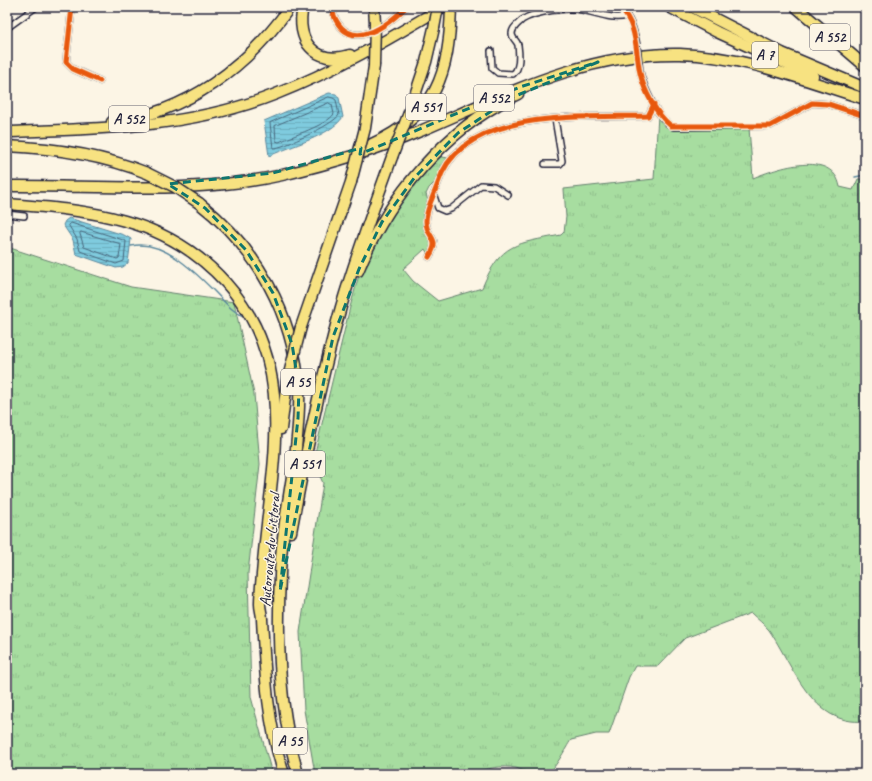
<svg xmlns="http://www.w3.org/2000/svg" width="872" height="781" font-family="Caveat,sans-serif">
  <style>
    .grass { fill: url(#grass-tufts); stroke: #64806e }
    .water { fill: url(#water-rules); stroke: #5a879d }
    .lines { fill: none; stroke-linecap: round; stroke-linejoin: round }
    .shore { stroke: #47667c; stroke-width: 1 }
    .stream { stroke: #5a879d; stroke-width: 1.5 }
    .street-casing { stroke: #22223b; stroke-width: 8 }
    .highway-casing { stroke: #22223b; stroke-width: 13 }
    .street { stroke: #fcf5e5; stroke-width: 5 }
    .highway { stroke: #f7e281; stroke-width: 10 }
    .street-bridge-casing { stroke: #22223b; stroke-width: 8; stroke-linecap: butt }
    .highway-bridge-casing { stroke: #22223b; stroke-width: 13; stroke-linecap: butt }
    .street-bridge { stroke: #fcf5e5; stroke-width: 5 }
    .highway-bridge { stroke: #f7e281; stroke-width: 10 }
    .cycleway-casing { stroke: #fcf5e5; stroke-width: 8 }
    .cycleway { stroke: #e8590c; stroke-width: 5 }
    .marked { fill: none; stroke: #0f766e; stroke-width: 3; stroke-dasharray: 8 5; stroke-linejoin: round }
    .labels { text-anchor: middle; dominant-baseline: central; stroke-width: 3; stroke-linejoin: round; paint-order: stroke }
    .shield { fill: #fcf5e5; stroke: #63616e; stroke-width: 1 }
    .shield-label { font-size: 15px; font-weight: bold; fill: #22223b }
    .street-label { font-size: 16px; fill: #22223b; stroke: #fcf5e5 }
  </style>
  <defs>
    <pattern id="grass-tufts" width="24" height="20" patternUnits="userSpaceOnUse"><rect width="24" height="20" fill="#a7dda0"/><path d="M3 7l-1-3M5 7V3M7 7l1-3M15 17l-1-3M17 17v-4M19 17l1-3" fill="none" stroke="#8fbd8b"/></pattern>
    <pattern id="water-rules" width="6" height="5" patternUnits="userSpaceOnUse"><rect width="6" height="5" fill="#7fcbde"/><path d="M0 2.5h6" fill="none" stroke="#6daebf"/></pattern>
  </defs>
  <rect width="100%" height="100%" fill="#fcf5e5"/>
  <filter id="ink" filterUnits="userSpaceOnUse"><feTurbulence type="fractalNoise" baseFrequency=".025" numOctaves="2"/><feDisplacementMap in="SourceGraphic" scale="8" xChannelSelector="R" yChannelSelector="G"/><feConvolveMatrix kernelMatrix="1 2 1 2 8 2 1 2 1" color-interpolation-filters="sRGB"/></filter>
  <g filter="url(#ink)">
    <g class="grass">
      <path d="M 658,115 L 664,124 L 675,130 L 749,128 L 753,178 C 777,168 833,149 840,187 L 853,190 L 858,179 L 865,179 L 865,721 C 812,727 793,665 769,630 C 764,624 757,619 751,613 L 685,638 L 658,666 L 635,666 L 629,677 L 609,734 L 596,734 L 571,740 C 566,747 554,772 546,774 C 536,777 525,771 516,768 C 502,765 486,768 473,774 L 315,774 L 304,710 L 300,632 L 323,483 L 313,461 L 350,307 L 359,275 L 386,223 L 412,185 L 437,156 L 448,158 L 436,181 L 429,188 L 426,194 L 429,205 L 425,218 L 434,244 L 428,254 L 425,249 L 403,269 L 413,281 L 438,301 L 482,288 C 501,242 516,244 561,235 L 564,232 L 566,217 L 564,189 L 654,179 Z"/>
      <path d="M 7,247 L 131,287 L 234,302 L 254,394 L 260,464 L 248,573 L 251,697 L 272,774 L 7,774 Z"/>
    </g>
    <g class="water">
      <path d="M 329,93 L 336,94 L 339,98 L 343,117 C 330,136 291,146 269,156 L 264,121 Z"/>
      <path d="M 69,218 L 124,235 L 131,239 L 128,263 L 123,267 L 116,268 L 76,254 L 73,240 L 63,225 L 65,221 Z"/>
    </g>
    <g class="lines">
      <g class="shore">
        <path d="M 329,97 L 333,98 L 336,100 L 339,115 C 334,124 282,149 273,148 L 270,123 Z"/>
        <path d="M 329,103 L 332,105 L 334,114 C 327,125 292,136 279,142 L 276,141 L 275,126 Z"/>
        <path d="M 71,223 L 126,241 L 124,261 L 116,264 L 80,251 L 77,239 L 69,226 Z"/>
        <path d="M 81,232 L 121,244 L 119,258 L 117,259 L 84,247 L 80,234 Z"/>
      </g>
      <g class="stream">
        <path d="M 855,177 L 865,175"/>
        <path d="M 131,246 C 162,239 193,270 214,291 C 223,300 232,312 244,316"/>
      </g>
      <defs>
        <g id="street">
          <path d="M 72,7 L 66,62 L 73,69 L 100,81"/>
          <path d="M 331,7 C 344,55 382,31 406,7"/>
          <path d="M 619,7 C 631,18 634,30 637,45"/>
          <path d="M 7,28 L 36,7"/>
          <path d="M 491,51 L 492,68 L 498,73 L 513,74 C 521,68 519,53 518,45 C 517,41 514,40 513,37 C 509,30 518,24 522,20 C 536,11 567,7 582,10 C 598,13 611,20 627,16"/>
          <path d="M 640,72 C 644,88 658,120 673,127 L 770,126 L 812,103 L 828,104 L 865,116"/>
          <path d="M 545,164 L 560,164 L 562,161 L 555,119"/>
          <path d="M 434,196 L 438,208 L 445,211 L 451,209 L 481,185 L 494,186 L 508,195"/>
          <path d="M 7,214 L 24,216"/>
          <path d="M 429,257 C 442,237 426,239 426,221 C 426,209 434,195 438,183 C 462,107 584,118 648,116 L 654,104"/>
        </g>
        <g id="highway">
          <path d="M 303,7 C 295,40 315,66 350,55"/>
          <path d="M 374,7 L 375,23"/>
          <path d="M 669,7 L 717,32 L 813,76"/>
          <path d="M 692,7 L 782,53 L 865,88"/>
          <path d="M 796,7 L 865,66"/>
          <path d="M 410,110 L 426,62 L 434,28"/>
          <path d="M 112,122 C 187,113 247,67 290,7"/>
          <path d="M 365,128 L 374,66"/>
          <path d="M 7,132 C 97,129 191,128 276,94 C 335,71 389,39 443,7"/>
          <path d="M 372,144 C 437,114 449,75 451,7"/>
          <path d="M 7,146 C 55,148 102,155 147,173"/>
          <path d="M 7,186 C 97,185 194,195 282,175 C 329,164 374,151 418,132 C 503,96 585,52 680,54 C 744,56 804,80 865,99"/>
          <path d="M 199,203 C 257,248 293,314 299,388 C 300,407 298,428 296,448 C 291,490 281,533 280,575 C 277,642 279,709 298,774"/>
          <path d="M 7,204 C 47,207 87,210 125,221 C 165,232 199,253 226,283 C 300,365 271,465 263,563 C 262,576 260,591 260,604 C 260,609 262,614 262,619 C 265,672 267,723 284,774"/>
          <path d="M 358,271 C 388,197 445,129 518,94"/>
          <path d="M 301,327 L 351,182"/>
          <path d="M 281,429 L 287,382"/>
          <path d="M 291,532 C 305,457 320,381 341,307 C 356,256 374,207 392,157"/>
        </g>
      </defs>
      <use href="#street" class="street-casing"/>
      <use href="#highway" class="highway-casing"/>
      <use href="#street" class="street"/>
      <use href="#highway" class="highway"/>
      <defs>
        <path id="street-bridge" d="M 637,45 L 640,72"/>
        <g id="highway-bridge">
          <path d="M 434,28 L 438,7"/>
          <path d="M 374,66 L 375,23"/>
          <path d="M 392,157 L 410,110"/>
          <path d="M 147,173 L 175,187 L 199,203"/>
          <path d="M 351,182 L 365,128"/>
          <path d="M 287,382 L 301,327"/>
        </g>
      </defs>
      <use href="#street-bridge" class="street-bridge-casing"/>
      <use href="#highway-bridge" class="highway-bridge-casing"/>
      <use href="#street-bridge" class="street-bridge"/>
      <use href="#highway-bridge" class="highway-bridge"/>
      <defs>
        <g id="cycleway">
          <path d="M 72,7 L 66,62 L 73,69 L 100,81"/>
          <path d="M 331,7 C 344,55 382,31 406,7"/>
          <path d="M 619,7 C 638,25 635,49 640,73 C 644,91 656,114 671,126 L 770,126 L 812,103 L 828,104 L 865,116"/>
          <path d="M 429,257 C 442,237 426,239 426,221 C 426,209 434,195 438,183 C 462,107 584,118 648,116 L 654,104"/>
        </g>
      </defs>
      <use href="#cycleway" class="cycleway-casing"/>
      <use href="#cycleway" class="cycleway"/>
    </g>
  </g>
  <path class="marked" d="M 598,62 L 513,97 L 458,133 L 415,177 L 382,222 L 359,269 L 333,337 L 280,591 L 298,418 L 299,388 L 292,344 L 273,293 L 246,250 L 205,208 L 168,184 L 273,173 L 361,148 L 360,154 L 520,87 Z"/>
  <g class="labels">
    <g class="shield">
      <rect x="810" y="24" width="40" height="26" rx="3"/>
      <rect x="752" y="42" width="26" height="26" rx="3"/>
      <rect x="474" y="85" width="40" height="26" rx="3"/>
      <rect x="406" y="94" width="40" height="26" rx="3"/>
      <rect x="109" y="106" width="40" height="26" rx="3"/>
      <rect x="281" y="369" width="34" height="26" rx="3"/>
      <rect x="285" y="451" width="40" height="26" rx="3"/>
      <rect x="273" y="728" width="34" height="26" rx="3"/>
    </g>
    <g class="shield-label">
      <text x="830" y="37">A 552</text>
      <text x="765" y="55">A 7</text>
      <text x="494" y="98">A 552</text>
      <text x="426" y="107">A 551</text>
      <text x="129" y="119">A 552</text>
      <text x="298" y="382">A 55</text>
      <text x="305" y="464">A 551</text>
      <text x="290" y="741">A 55</text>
    </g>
    <g class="street-label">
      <text transform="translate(270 550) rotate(-85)">Autoroute du Littoral</text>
    </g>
  </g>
  <rect width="872" height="781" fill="none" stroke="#fcf5e5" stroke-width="24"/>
  <rect x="12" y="12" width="848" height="757" fill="none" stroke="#22223b" stroke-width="1.5" filter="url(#ink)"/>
</svg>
